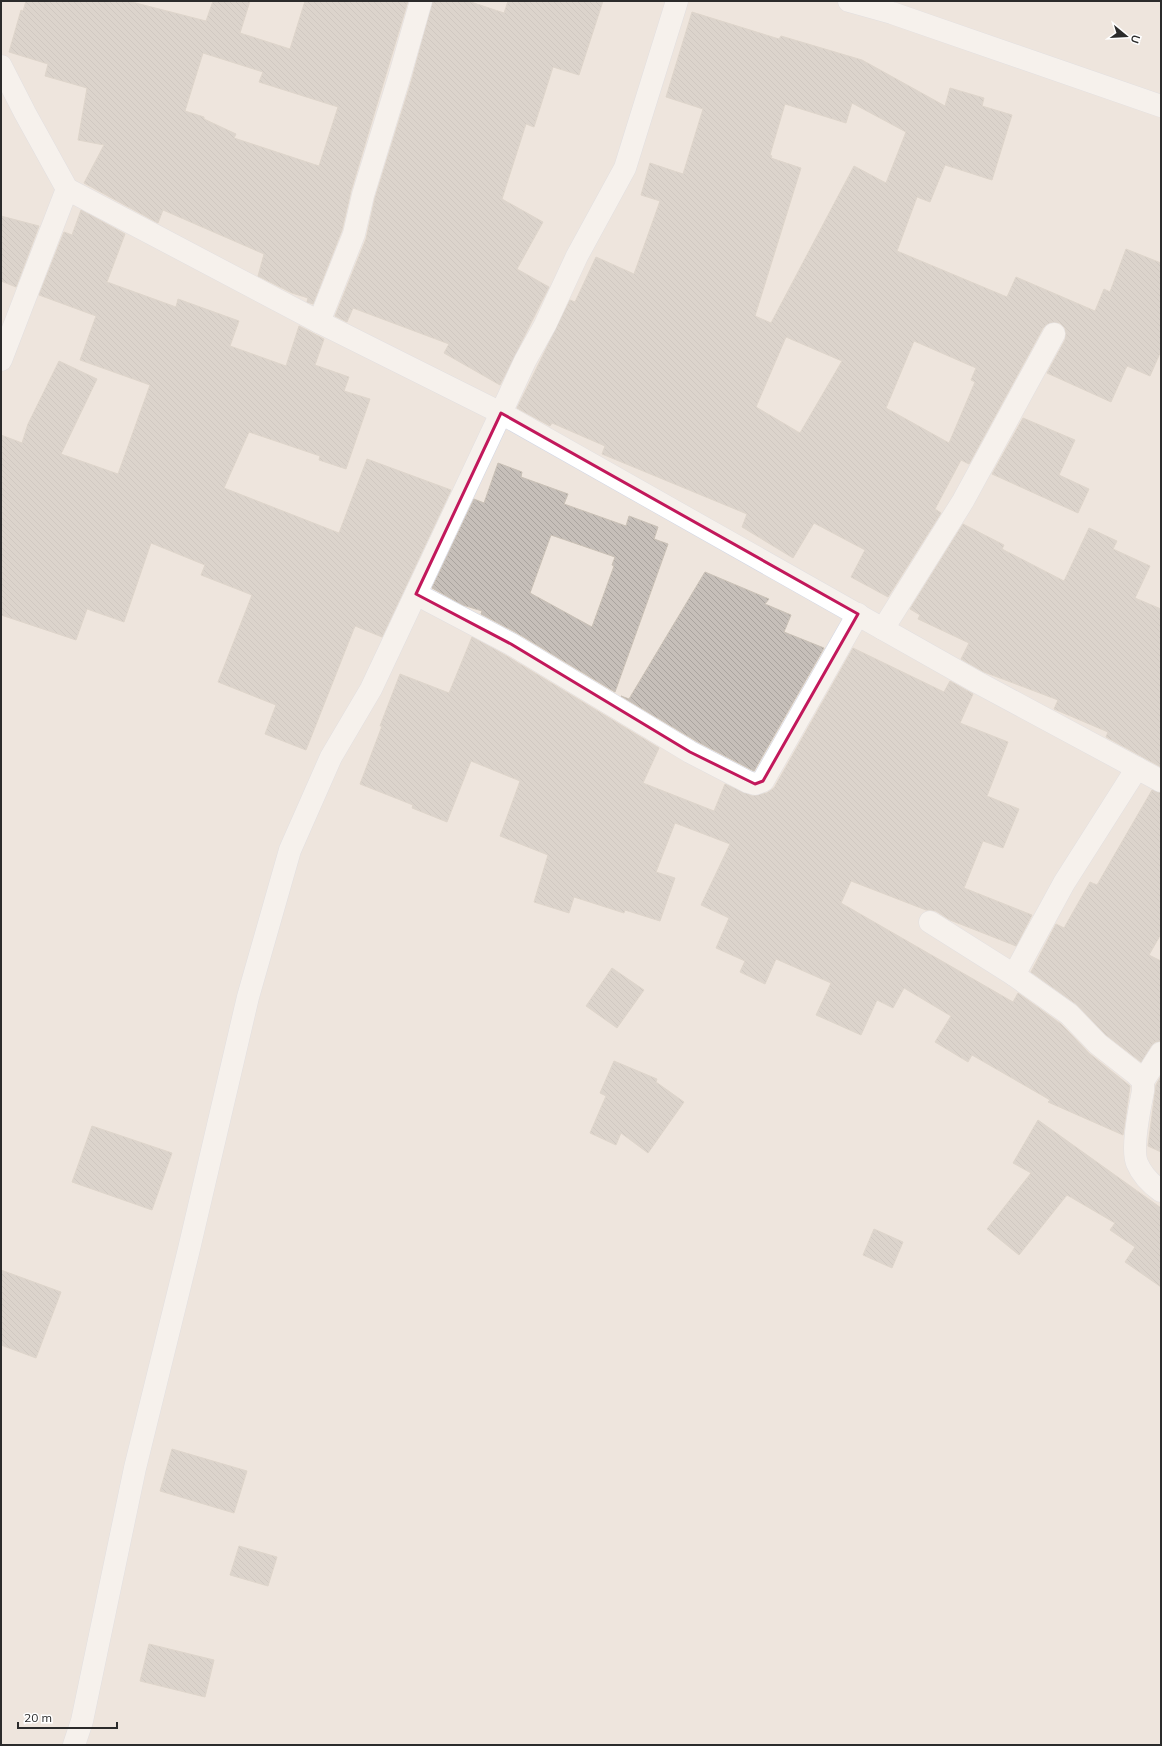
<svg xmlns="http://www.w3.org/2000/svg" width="1162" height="1746" font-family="Mulish,sans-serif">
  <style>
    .building { fill: url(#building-back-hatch); stroke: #cac1b6; fill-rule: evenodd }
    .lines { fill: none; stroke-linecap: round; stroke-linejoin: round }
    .minor-casing { stroke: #d2d7e5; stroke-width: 23 }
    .minor { stroke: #fff; stroke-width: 22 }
    .marked { fill: none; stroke: #c2185b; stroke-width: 3; stroke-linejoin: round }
  </style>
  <defs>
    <pattern id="building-back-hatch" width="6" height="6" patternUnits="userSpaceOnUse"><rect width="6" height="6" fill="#c6bfb9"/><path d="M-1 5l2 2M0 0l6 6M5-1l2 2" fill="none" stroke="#aaa49f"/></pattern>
  </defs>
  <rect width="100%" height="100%" fill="#eee5dd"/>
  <g class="building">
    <path d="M 26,1 L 128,1 L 206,21 L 213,1 L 250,1 L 240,33 L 290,49 L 305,1 L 408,1 L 351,191 L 342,230 L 313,304 L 307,302 L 308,298 L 292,293 L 258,276 L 264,254 L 163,210 L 158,223 L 84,183 L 104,145 L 78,140 L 87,88 L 45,76 L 48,64 L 9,52 L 21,10 L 23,11 ZM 203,53 L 263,72 L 259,82 L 338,107 L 319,166 L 234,138 L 236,134 L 204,119 L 204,117 L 185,111 Z"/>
    <path d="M 433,1 L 468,1 L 504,13 L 508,1 L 603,1 L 579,75 L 553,67 L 534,127 L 526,124 L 502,199 L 543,222 L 517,269 L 549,287 L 500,385 L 444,353 L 449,344 L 353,308 L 347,322 L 335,316 L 366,239 L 375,198 L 411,82 Z"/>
    <path d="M 692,12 L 779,39 L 781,36 L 862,60 L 945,106 L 950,88 L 984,98 L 982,106 L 1012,115 L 992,180 L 945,165 L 930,202 L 917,197 L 897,251 L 1007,297 L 1016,277 L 1095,311 L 1104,289 L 1110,292 L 1126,249 L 1161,263 L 1161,351 L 1150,376 L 1127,366 L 1111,402 L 1047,373 L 1065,340 L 1066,334 L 1065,328 L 1060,323 L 1053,322 L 1047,324 L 1043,328 L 969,464 L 961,460 L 935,509 L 941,513 L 888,597 L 851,577 L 865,550 L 814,523 L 793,558 L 742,527 L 747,514 L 602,454 L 605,446 L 552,423 L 550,426 L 517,408 L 570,300 L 575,302 L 596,257 L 634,274 L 660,201 L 641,195 L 650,163 L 683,174 L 703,109 L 666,97 ZM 852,103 L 906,132 L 886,183 L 854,166 L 771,323 L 755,316 L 801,168 L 771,158 L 772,156 L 770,155 L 785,104 L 846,123 ZM 786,337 L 842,361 L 800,433 L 756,407 ZM 914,341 L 976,368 L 971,380 L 975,382 L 949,443 L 886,408 Z"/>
    <path d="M 81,210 L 125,234 L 107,282 L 176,307 L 178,299 L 239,321 L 230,346 L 286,366 L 299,326 L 324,339 L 315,365 L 349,377 L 344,391 L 370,399 L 346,469 L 319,460 L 320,456 L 249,432 L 224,488 L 339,533 L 367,459 L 451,490 L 382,637 L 355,626 L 306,750 L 265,734 L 276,705 L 218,682 L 252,595 L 201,575 L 205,565 L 151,543 L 124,622 L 87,609 L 76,640 L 1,615 L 1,435 L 22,443 L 28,424 L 59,361 L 97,379 L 61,454 L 118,474 L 150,385 L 80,360 L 96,316 L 39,295 L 64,232 L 72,235 Z"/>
    <path d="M 1,216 L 39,226 L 16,287 L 1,281 Z"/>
    <path d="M 1023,418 L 1075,440 L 1059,475 L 1089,489 L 1078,513 L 992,474 Z"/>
    <path d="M 498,463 L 522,472 L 521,477 L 568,494 L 564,504 L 626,526 L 629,516 L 658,527 L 654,539 L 668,544 L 615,692 L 517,633 L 481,614 L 482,611 L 463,605 L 432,588 L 474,499 L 484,503 ZM 551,535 L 615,557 L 612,565 L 614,566 L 592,627 L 530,593 Z"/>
    <path d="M 963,524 L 1004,545 L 1002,549 L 1064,581 L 1089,528 L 1117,541 L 1113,549 L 1150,566 L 1135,598 L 1161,609 L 1161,767 L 1106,737 L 1108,732 L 1054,709 L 1058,700 L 984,672 L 961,659 L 969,643 L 918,619 L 920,615 L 910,609 Z"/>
    <path d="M 705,572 L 769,599 L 765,604 L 791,615 L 784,632 L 824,648 L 754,771 L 696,741 L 621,696 L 629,699 Z"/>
    <path d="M 472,637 L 505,655 L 659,748 L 643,783 L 714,811 L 725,784 L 752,796 L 767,793 L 774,788 L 853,648 L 944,692 L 950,681 L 973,694 L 960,723 L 1008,742 L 987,796 L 1019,809 L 1003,848 L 983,841 L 964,888 L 1032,915 L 1016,946 L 950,920 L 936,911 L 931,910 L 926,910 L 851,881 L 841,903 L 1013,1002 L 1018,993 L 1061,1024 L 1090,1054 L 1130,1086 L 1123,1135 L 1048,1102 L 1050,1100 L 972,1055 L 968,1062 L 935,1042 L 951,1016 L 904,988 L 893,1008 L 877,1000 L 861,1035 L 816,1015 L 831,983 L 776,959 L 765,984 L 740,972 L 745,961 L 716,948 L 729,918 L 701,905 L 730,844 L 675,823 L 656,872 L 675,878 L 660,921 L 625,910 L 624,913 L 574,897 L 569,913 L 534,902 L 548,855 L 500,836 L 520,781 L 471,761 L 447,822 L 412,808 L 413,805 L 360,784 L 382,726 L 380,726 L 400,674 L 449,693 Z"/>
    <path d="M 1152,790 L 1161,793 L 1161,934 L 1149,955 L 1161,961 L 1161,1041 L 1155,1042 L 1151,1046 L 1141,1062 L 1106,1035 L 1076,1004 L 1031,972 L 1056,924 L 1064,928 L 1090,882 L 1097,885 Z"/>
    <path d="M 612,968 L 644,990 L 617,1028 L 586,1006 Z"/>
    <path d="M 614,1061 L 657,1079 L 656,1082 L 684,1102 L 648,1153 L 621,1133 L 616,1145 L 590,1133 L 606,1096 L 600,1093 Z"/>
    <path d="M 1161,1076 L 1161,1152 L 1148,1146 L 1156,1085 Z"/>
    <path d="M 1038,1120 L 1161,1208 L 1161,1287 L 1125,1262 L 1135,1247 L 1110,1230 L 1115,1223 L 1067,1195 L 1019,1255 L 987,1229 L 1031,1173 L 1013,1163 Z"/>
    <path d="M 92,1126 L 172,1153 L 152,1210 L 72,1182 Z"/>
    <path d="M 874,1229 L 903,1242 L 892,1268 L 863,1255 Z"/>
    <path d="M 1,1270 L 61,1292 L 36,1358 L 1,1345 Z"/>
    <path d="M 172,1449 L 247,1471 L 234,1513 L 160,1491 Z"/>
    <path d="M 239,1546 L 277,1557 L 268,1586 L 230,1575 Z"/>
    <path d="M 149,1644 L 214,1660 L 205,1697 L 140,1681 Z"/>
  </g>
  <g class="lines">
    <defs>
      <g id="minor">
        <path d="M 677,1 L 625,168 L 577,256 L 545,325 L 525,361 L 501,413 L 975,681 L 1161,781"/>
        <path d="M 849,1 L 892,13 L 1161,106"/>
        <path d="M 1,66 L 25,113 L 67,189 L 319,322 L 501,413 L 371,689 L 331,757 L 290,850 L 248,997 L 189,1249 L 135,1468 L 82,1721 L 74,1745"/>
        <path d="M 319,322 L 354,234 L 363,195 L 399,78 L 421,1"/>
        <path d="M 1,360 L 67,189"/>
        <path d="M 416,594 L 511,644 L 690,752 L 748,782 L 755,784 L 763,781 L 858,614"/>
        <path d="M 883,629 L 963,501 L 1054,334"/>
        <path d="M 930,922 L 1014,975 L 1064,883 L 1137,768"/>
        <path d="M 1014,975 L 1069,1014 L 1098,1044 L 1135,1073 L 1143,1081 L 1143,1091 C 1140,1107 1131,1148 1137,1163 C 1142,1175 1151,1184 1161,1191"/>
        <path d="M 1143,1081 L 1161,1053"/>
      </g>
    </defs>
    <use href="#minor" class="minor-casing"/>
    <use href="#minor" class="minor"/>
  </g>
  <path d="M0 0H1162V1746H0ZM 501,413 L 858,614 L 763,781 L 755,784 L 690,752 L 511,644 L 416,594 Z" fill="#eee5dd" fill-opacity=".55" fill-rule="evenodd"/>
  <path class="marked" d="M 501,413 L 858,614 L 763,781 L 755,784 L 690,752 L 511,644 L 416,594 Z"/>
  <rect width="1162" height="1746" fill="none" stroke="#2b2b2b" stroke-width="4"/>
  <g transform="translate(1126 36) rotate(108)" stroke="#ffffff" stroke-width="3" paint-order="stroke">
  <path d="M0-3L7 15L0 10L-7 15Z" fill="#2b2b2b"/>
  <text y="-6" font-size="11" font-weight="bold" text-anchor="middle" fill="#2b2b2b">U</text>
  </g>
  <path d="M18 1722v6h99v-6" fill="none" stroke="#2b2b2b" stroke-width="2"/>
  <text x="24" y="1722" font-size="12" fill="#2b2b2b" stroke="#ffffff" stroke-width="3" paint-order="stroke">20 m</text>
</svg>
